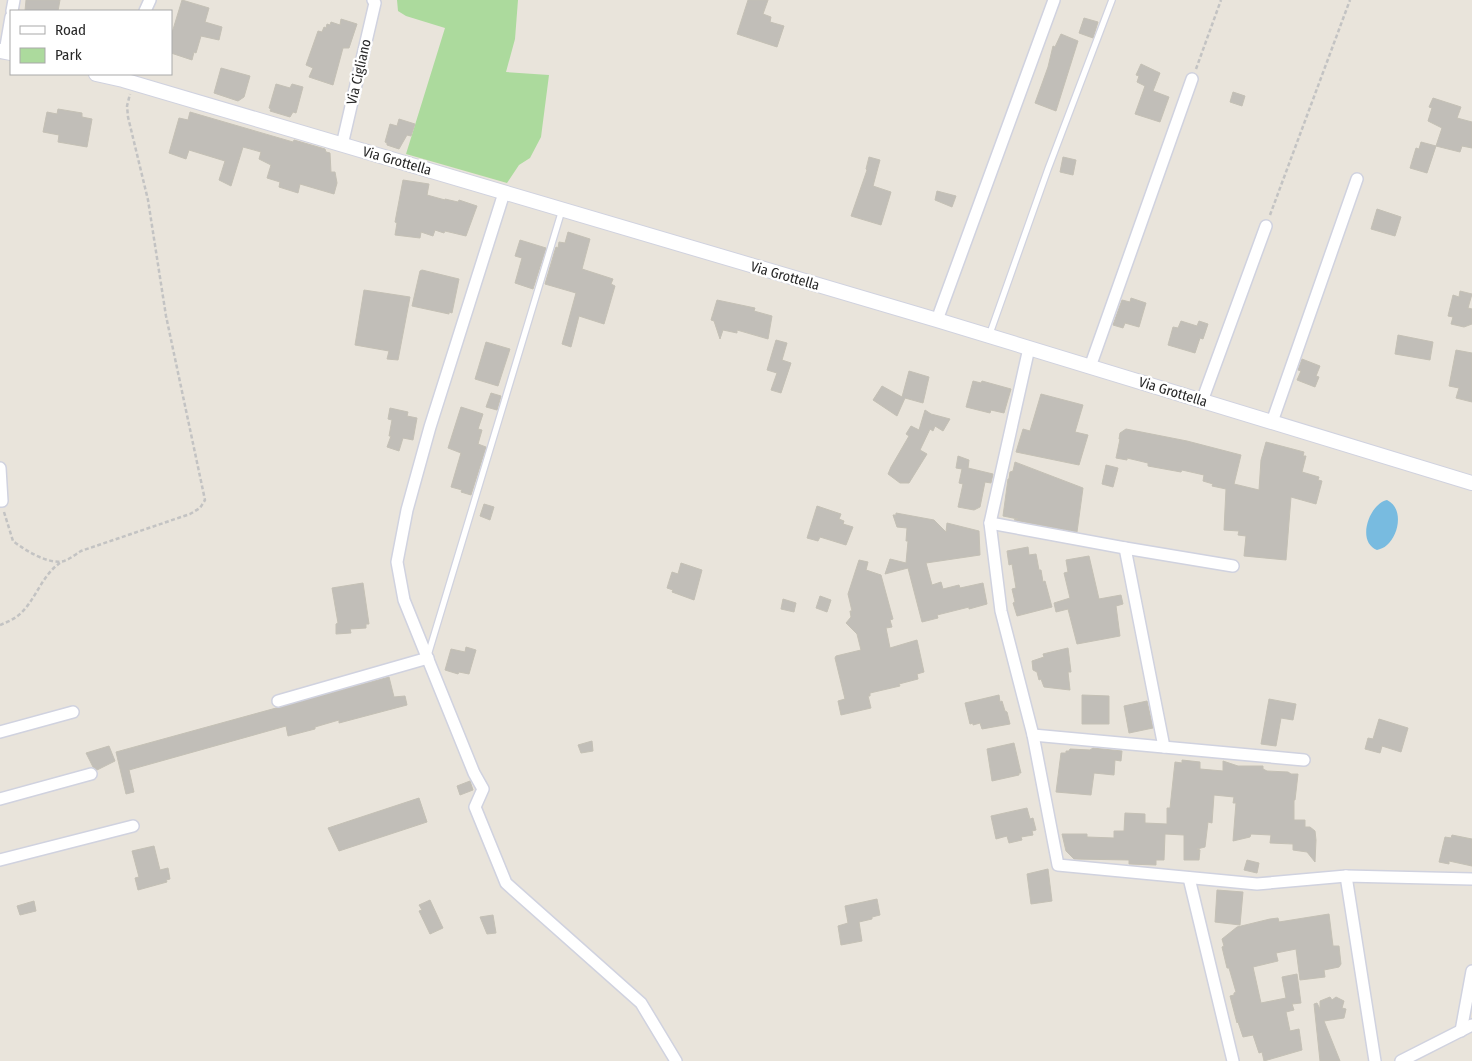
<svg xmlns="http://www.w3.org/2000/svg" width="1472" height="1061" font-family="'Fira Sans Condensed',sans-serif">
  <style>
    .green { fill: #acda9d }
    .water { fill: #78bbe0 }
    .building { fill: #c1beb8; stroke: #c4c0b5 }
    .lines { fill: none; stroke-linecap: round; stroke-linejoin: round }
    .service-casing { stroke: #d0d2df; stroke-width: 8 }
    .minor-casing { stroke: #d0d2df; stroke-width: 14 }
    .tertiary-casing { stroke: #d0d2df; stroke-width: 16 }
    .path { stroke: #c3c3c3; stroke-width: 2.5; stroke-dasharray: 4 2.5; stroke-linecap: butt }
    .service { stroke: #fff; stroke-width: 5.5 }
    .minor { stroke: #fff; stroke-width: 11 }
    .tertiary { stroke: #fff; stroke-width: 14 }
    .labels { text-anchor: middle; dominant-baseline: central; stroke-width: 5; stroke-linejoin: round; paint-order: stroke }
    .street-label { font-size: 14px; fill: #282828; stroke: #fff }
  </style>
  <rect width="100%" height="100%" fill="#e9e4db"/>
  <path class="green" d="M 397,0 L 518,0 L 515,39 L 506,72 L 549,75 L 541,137 L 530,158 L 519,165 L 507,183 L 406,154 L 445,28 L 406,16 L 398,11 Z"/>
  <path class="water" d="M 1387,500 C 1404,508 1399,535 1387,545 C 1384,548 1380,549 1377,550 C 1356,542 1369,504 1387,500 Z"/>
  <g class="building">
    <path d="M 26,0 L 60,0 L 58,11 L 25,11 Z"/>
    <path d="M 182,0 L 209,8 L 205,22 L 222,27 L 219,40 L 201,36 L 196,53 L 194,52 L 192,60 L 171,53 L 171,36 Z"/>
    <path d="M 748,0 L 768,0 L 763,14 L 771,17 L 770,22 L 784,26 L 777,47 L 737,34 Z"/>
    <path d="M 1084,18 L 1098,22 L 1093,38 L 1079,33 Z"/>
    <path d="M 341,19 L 357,24 L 349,48 L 343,48 L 333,85 L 309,77 L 313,68 L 306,65 L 318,31 L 322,32 L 324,27 L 326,28 L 327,24 L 330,25 L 331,22 L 340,25 Z"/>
    <path d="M 1061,34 L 1078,41 L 1056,111 L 1035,103 L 1048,67 L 1053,46 L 1055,47 Z"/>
    <path d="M 1141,64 L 1160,73 L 1153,91 L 1169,97 L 1160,122 L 1135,114 L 1145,86 L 1137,82 L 1139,76 L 1136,75 Z"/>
    <path d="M 221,68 L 250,76 L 244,97 L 238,101 L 214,93 Z"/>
    <path d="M 276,84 L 290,88 L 292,84 L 303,87 L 296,113 L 293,112 L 290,117 L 270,111 L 271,109 L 269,108 Z"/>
    <path d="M 1233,92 L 1245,96 L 1242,106 L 1230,102 Z"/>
    <path d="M 1433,98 L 1461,107 L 1457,118 L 1472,122 L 1472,148 L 1462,146 L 1460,152 L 1436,146 L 1442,128 L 1428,121 L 1432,108 L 1429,107 Z"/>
    <path d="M 58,109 L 82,113 L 82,117 L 92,119 L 87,147 L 58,142 L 59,135 L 43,132 L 47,112 L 57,114 Z"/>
    <path d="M 190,112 L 293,142 L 294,140 L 325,149 L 326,152 L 330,153 L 331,172 L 335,172 L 337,183 L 334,194 L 300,184 L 298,193 L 279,187 L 280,182 L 267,178 L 271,165 L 259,159 L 261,152 L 243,147 L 231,186 L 219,180 L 225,161 L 189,150 L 186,159 L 169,153 L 179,118 L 188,120 Z"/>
    <path d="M 399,119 L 415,124 L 411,136 L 407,135 L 399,149 L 387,145 L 387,143 L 385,142 L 390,124 L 397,126 Z"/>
    <path d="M 1421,142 L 1436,146 L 1427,173 L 1410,168 L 1416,148 L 1419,149 Z"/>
    <path d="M 869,157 L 880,160 L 873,186 L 891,192 L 881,225 L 851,216 L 867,170 L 866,169 Z"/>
    <path d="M 1063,157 L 1076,160 L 1073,175 L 1060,172 Z"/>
    <path d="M 403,180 L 429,184 L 427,195 L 445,200 L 445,199 L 458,202 L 459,200 L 477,206 L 466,236 L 445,231 L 444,233 L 435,230 L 433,236 L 421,232 L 420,238 L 395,235 L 397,223 L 395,222 Z"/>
    <path d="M 937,191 L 956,196 L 952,207 L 935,200 Z"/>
    <path d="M 1377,209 L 1401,217 L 1395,236 L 1371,229 Z"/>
    <path d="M 568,232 L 590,239 L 582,269 L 613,279 L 611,284 L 615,286 L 604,324 L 579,316 L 571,347 L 562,344 L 576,293 L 545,284 L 555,250 L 556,247 L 558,248 L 559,242 L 565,243 Z"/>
    <path d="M 520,240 L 546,248 L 533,289 L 515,283 L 522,258 L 515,256 Z"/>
    <path d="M 422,270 L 459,279 L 452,313 L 449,312 L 449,314 L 412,306 L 420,271 Z"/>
    <path d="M 364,290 L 410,297 L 398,360 L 387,359 L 389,351 L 355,345 Z"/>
    <path d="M 1460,291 L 1472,294 L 1468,308 L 1472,309 L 1472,324 L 1464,327 L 1451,324 L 1453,317 L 1448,316 L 1453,295 L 1459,297 Z"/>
    <path d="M 1131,298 L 1146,303 L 1139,327 L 1125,323 L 1123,328 L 1113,325 L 1122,300 L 1130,302 Z"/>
    <path d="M 717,300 L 755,308 L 754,311 L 772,316 L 768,339 L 737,330 L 737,333 L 723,330 L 720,339 L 714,321 L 711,320 Z"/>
    <path d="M 1181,321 L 1197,326 L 1199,321 L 1208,324 L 1203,339 L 1200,338 L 1195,353 L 1168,345 L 1173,327 L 1178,328 Z"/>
    <path d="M 1398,335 L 1433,342 L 1430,360 L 1395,354 Z"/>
    <path d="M 776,340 L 787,343 L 782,360 L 791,363 L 781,393 L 771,390 L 777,373 L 767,370 Z"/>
    <path d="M 486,342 L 510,349 L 498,386 L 475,379 Z"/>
    <path d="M 1456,350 L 1472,353 L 1472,402 L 1456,398 L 1459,388 L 1449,386 Z"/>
    <path d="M 1302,359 L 1320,366 L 1316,376 L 1319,377 L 1315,387 L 1297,380 L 1301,371 L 1298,370 Z"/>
    <path d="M 909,371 L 929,377 L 923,403 L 905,398 L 897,416 L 873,400 L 882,386 L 902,397 Z"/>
    <path d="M 973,381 L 981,383 L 982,381 L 1011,389 L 1004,413 L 991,410 L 990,413 L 966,407 Z"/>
    <path d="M 491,393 L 501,396 L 497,410 L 486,407 Z"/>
    <path d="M 1041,394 L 1083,405 L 1075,432 L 1088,435 L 1079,465 L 1016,452 L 1023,429 L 1030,431 Z"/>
    <path d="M 461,407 L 483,414 L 478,429 L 482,430 L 478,444 L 486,447 L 471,495 L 461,492 L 462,490 L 451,487 L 461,453 L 448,448 Z"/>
    <path d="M 390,408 L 408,412 L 407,416 L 417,418 L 413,440 L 403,438 L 399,451 L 387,447 L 391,436 L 389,436 L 392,420 L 388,419 Z"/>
    <path d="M 925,410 L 931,414 L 950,419 L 943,431 L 935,426 L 933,431 L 930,429 L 920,450 L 927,454 L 909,483 L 900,483 L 888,474 L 891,467 L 909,436 L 906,434 L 911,426 L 919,430 Z"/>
    <path d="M 1126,429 L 1187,441 L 1241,455 L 1234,484 L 1259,490 L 1261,460 L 1266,442 L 1304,452 L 1303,456 L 1306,456 L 1302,472 L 1319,477 L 1318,480 L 1322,481 L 1316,504 L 1291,497 L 1286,560 L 1244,556 L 1246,536 L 1238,535 L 1239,531 L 1224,530 L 1226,489 L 1212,486 L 1213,484 L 1203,481 L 1204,475 L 1182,470 L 1181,472 L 1148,466 L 1148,463 L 1127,458 L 1127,460 L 1116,458 L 1120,439 L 1119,439 L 1120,433 Z"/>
    <path d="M 958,456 L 969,460 L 968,468 L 993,474 L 991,483 L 985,482 L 980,507 L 974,510 L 958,507 L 963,484 L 959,483 L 962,469 L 956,468 Z"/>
    <path d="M 1015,462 L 1083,488 L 1077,532 L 1014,520 L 1018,519 L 1003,516 L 1008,479 L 1009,479 L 1010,472 L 1013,471 Z"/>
    <path d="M 1106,465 L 1118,468 L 1113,487 L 1102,484 Z"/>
    <path d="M 484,504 L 494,507 L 490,520 L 480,516 Z"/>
    <path d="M 817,506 L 841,514 L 839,519 L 844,521 L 843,524 L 853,527 L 846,545 L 820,537 L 818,541 L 807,538 Z"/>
    <path d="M 896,513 L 934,520 L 946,532 L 947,523 L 979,531 L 980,555 L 926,563 L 932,585 L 941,582 L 943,589 L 959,585 L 960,588 L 983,583 L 987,604 L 969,609 L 969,607 L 937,615 L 938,618 L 922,622 L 908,568 L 885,574 L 890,559 L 906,563 L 908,541 L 906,541 L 907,528 L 897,527 L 893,515 L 896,515 Z"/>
    <path d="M 1028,547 L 1029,555 L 1036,554 L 1039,570 L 1041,570 L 1043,582 L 1045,581 L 1052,607 L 1017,616 L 1013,603 L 1015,602 L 1012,589 L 1016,588 L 1012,564 L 1009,565 L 1007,551 Z"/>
    <path d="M 1089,556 L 1099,599 L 1121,595 L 1123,604 L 1116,606 L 1120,636 L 1077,644 L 1068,609 L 1056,612 L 1054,603 L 1070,598 L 1064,573 L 1068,572 L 1066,560 Z"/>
    <path d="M 859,560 L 868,562 L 866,570 L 881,575 L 893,619 L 890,620 L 892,627 L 886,628 L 890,648 L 917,640 L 924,672 L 917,674 L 918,679 L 899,684 L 900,686 L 870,693 L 870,696 L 868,696 L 871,708 L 841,715 L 838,701 L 845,699 L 835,658 L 836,656 L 861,650 L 857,634 L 846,623 L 851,617 L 850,611 L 852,611 L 848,594 Z"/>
    <path d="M 681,563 L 702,570 L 694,600 L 672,592 L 673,590 L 667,588 L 672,572 L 678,574 Z"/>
    <path d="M 363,583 L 369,624 L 366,624 L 366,628 L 350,629 L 351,633 L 336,634 L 336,624 L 338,623 L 332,588 Z"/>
    <path d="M 820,596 L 831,600 L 827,612 L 816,608 Z"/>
    <path d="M 783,599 L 796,603 L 794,612 L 781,609 Z"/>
    <path d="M 466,647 L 476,650 L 469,674 L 459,672 L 458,674 L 445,670 L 451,649 L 465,652 Z"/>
    <path d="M 1068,648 L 1071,672 L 1068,672 L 1070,690 L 1044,687 L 1041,679 L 1039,680 L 1037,672 L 1033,670 L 1032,661 L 1044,657 L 1043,654 Z"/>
    <path d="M 389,677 L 394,697 L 405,696 L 407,705 L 339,723 L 339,720 L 315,727 L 315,729 L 288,736 L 286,726 L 129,770 L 134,792 L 126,794 L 116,752 Z"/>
    <path d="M 999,695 L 1000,702 L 1002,701 L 1005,711 L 1007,712 L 1010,724 L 982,729 L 980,723 L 973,725 L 973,723 L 970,724 L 965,703 Z"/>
    <path d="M 1082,695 L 1109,696 L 1109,724 L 1082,724 Z"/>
    <path d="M 1269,699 L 1296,704 L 1293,720 L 1281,718 L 1276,746 L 1261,744 Z"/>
    <path d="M 1147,701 L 1153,728 L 1129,733 L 1124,706 Z"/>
    <path d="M 1379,719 L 1408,728 L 1401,752 L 1382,746 L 1380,753 L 1365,749 L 1368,738 L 1373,739 Z"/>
    <path d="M 592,741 L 593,751 L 581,753 L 578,745 Z"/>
    <path d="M 1014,743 L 1021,773 L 1019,773 L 1019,775 L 992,781 L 987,749 Z"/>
    <path d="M 109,746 L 115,761 L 97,770 L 93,767 L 86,753 Z"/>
    <path d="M 1093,748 L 1122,751 L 1121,761 L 1115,760 L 1114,775 L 1094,773 L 1091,795 L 1056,792 L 1061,753 L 1066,753 L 1066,751 L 1069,751 L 1070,749 L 1090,750 Z"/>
    <path d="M 1182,760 L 1200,762 L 1200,769 L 1223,771 L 1223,761 L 1238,766 L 1263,766 L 1263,769 L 1267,771 L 1288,772 L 1291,774 L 1298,774 L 1295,800 L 1294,800 L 1294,820 L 1305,820 L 1305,827 L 1310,827 L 1315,831 L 1316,840 L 1315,862 L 1307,852 L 1293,850 L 1293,844 L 1270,843 L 1271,835 L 1251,834 L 1250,837 L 1233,841 L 1236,803 L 1233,803 L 1234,797 L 1214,795 L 1212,823 L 1208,822 L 1205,847 L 1197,849 L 1200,850 L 1199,860 L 1184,860 L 1184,835 L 1165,834 L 1164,860 L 1156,860 L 1156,865 L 1129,864 L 1129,860 L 1074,859 L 1066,851 L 1062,834 L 1087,834 L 1087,837 L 1114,838 L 1114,831 L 1124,831 L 1125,813 L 1145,814 L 1145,823 L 1167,824 L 1167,808 L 1170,808 L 1175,762 L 1182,763 Z"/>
    <path d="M 470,781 L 473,790 L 460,795 L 457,786 Z"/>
    <path d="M 419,798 L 427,822 L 339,851 L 328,828 Z"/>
    <path d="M 1027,808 L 1030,819 L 1033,818 L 1036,830 L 1032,831 L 1033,835 L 1021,837 L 1022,840 L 1009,843 L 1007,836 L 996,839 L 991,816 Z"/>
    <path d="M 1452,835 L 1472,839 L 1472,866 L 1449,861 L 1449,864 L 1439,862 L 1445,837 L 1451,838 Z"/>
    <path d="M 154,846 L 160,870 L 168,868 L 170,879 L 166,880 L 167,882 L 138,890 L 135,878 L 139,877 L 132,851 Z"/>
    <path d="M 1247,860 L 1259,863 L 1257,873 L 1244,870 Z"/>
    <path d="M 1048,869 L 1052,901 L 1031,904 L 1027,874 Z"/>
    <path d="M 1217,890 L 1243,892 L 1240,925 L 1215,922 Z"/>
    <path d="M 877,899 L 880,915 L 872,917 L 872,919 L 859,922 L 862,941 L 841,945 L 838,926 L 848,923 L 845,906 Z"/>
    <path d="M 430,900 L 443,928 L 430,934 L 419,911 L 422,910 L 419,905 Z"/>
    <path d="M 34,901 L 36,911 L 20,915 L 17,906 Z"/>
    <path d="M 1329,914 L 1333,946 L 1339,946 L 1341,964 L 1339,967 L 1324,970 L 1325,977 L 1300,980 L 1296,949 L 1276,953 L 1278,961 L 1253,967 L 1261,1003 L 1286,998 L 1282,977 L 1297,974 L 1301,1003 L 1292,1004 L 1294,1010 L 1286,1012 L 1290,1031 L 1299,1029 L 1302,1050 L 1264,1061 L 1262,1052 L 1259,1053 L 1253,1035 L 1243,1037 L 1238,1022 L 1237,1023 L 1230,996 L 1234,995 L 1234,993 L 1236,992 L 1229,968 L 1227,968 L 1222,947 L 1224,946 L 1222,939 L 1237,927 L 1270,919 L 1278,918 L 1279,922 Z"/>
    <path d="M 493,915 L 496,933 L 487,934 L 480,917 Z"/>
    <path d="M 1330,997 L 1332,1000 L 1336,997 L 1344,1001 L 1342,1008 L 1346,1009 L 1344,1018 L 1324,1021 L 1340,1061 L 1320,1061 L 1314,1004 L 1317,1003 L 1320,1009 L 1320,1001 Z"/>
  </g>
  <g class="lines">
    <defs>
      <g id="service">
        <path d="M 989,336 L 1048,169 L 1112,0"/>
        <path d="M 428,655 L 562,210"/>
      </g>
      <g id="minor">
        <path d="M 12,11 L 14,0"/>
        <path d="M 145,11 L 150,0"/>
        <path d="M 5,52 L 11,17"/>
        <path d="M 342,145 L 375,3 L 373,0"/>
        <path d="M 504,193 L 430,427 L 407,510 L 397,562 L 404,600 L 474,773 L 483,789 L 475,807 L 506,883 L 641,1003 L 676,1061"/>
        <path d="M 937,320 L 1054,0"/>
        <path d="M 1029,348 L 990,523 L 1001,611 L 1033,735 L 1058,865 L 1257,884 L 1346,876 L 1472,879"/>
        <path d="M 1090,367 L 1192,79"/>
        <path d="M 1202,401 L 1266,226"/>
        <path d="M 1272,422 L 1357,179"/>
        <path d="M 0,468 L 2,501 L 0,501"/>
        <path d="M 990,523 L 1125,548 L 1233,566"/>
        <path d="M 1125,548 L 1164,747"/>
        <path d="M 278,701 L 428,658"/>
        <path d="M 0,732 L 73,712"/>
        <path d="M 1033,735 L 1304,760"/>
        <path d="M 0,799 L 91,774"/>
        <path d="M 0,860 L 133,826"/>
        <path d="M 1346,876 L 1375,1061"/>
        <path d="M 1189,878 L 1233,1061"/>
        <path d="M 1461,1031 L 1472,971"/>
        <path d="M 1401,1061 L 1472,1025"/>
      </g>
      <g id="tertiary">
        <path d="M 0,51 L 11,53"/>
        <path d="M 96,74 L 123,80 L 937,320 L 1472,483"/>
      </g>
    </defs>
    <use href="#service" class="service-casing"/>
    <use href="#minor" class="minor-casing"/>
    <use href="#tertiary" class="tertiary-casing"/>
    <g class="path">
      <path d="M 1196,69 L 1221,0"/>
      <path d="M 1270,215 L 1350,0"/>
      <path d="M 4,512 L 13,541 C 26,551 49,565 64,561 C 70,559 76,554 81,551 L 190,514 L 200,508 L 205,500 L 166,316 L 148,200 L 128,117 L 127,106 L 130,94"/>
      <path d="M 0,625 C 7,622 15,619 21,613 C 36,599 42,575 60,563"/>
    </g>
    <use href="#service" class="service"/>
    <use href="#minor" class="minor"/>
    <use href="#tertiary" class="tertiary"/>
  </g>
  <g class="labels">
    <g class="street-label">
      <text transform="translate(359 72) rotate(-77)">Via Cigliano</text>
      <text transform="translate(397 161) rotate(16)">Via Grottella</text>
      <text transform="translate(785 276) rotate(16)">Via Grottella</text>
      <text transform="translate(1173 392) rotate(17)">Via Grottella</text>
    </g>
  </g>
  <rect x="10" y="10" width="162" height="65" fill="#ffffff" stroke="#a9a9a9"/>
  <rect x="20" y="26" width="25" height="8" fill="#ffffff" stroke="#a9a9a9"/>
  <text x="55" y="35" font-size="15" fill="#282828">Road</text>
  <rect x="20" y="48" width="25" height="15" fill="#acda9d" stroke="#a9a9a9"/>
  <text x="55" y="60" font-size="15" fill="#282828">Park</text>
</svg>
